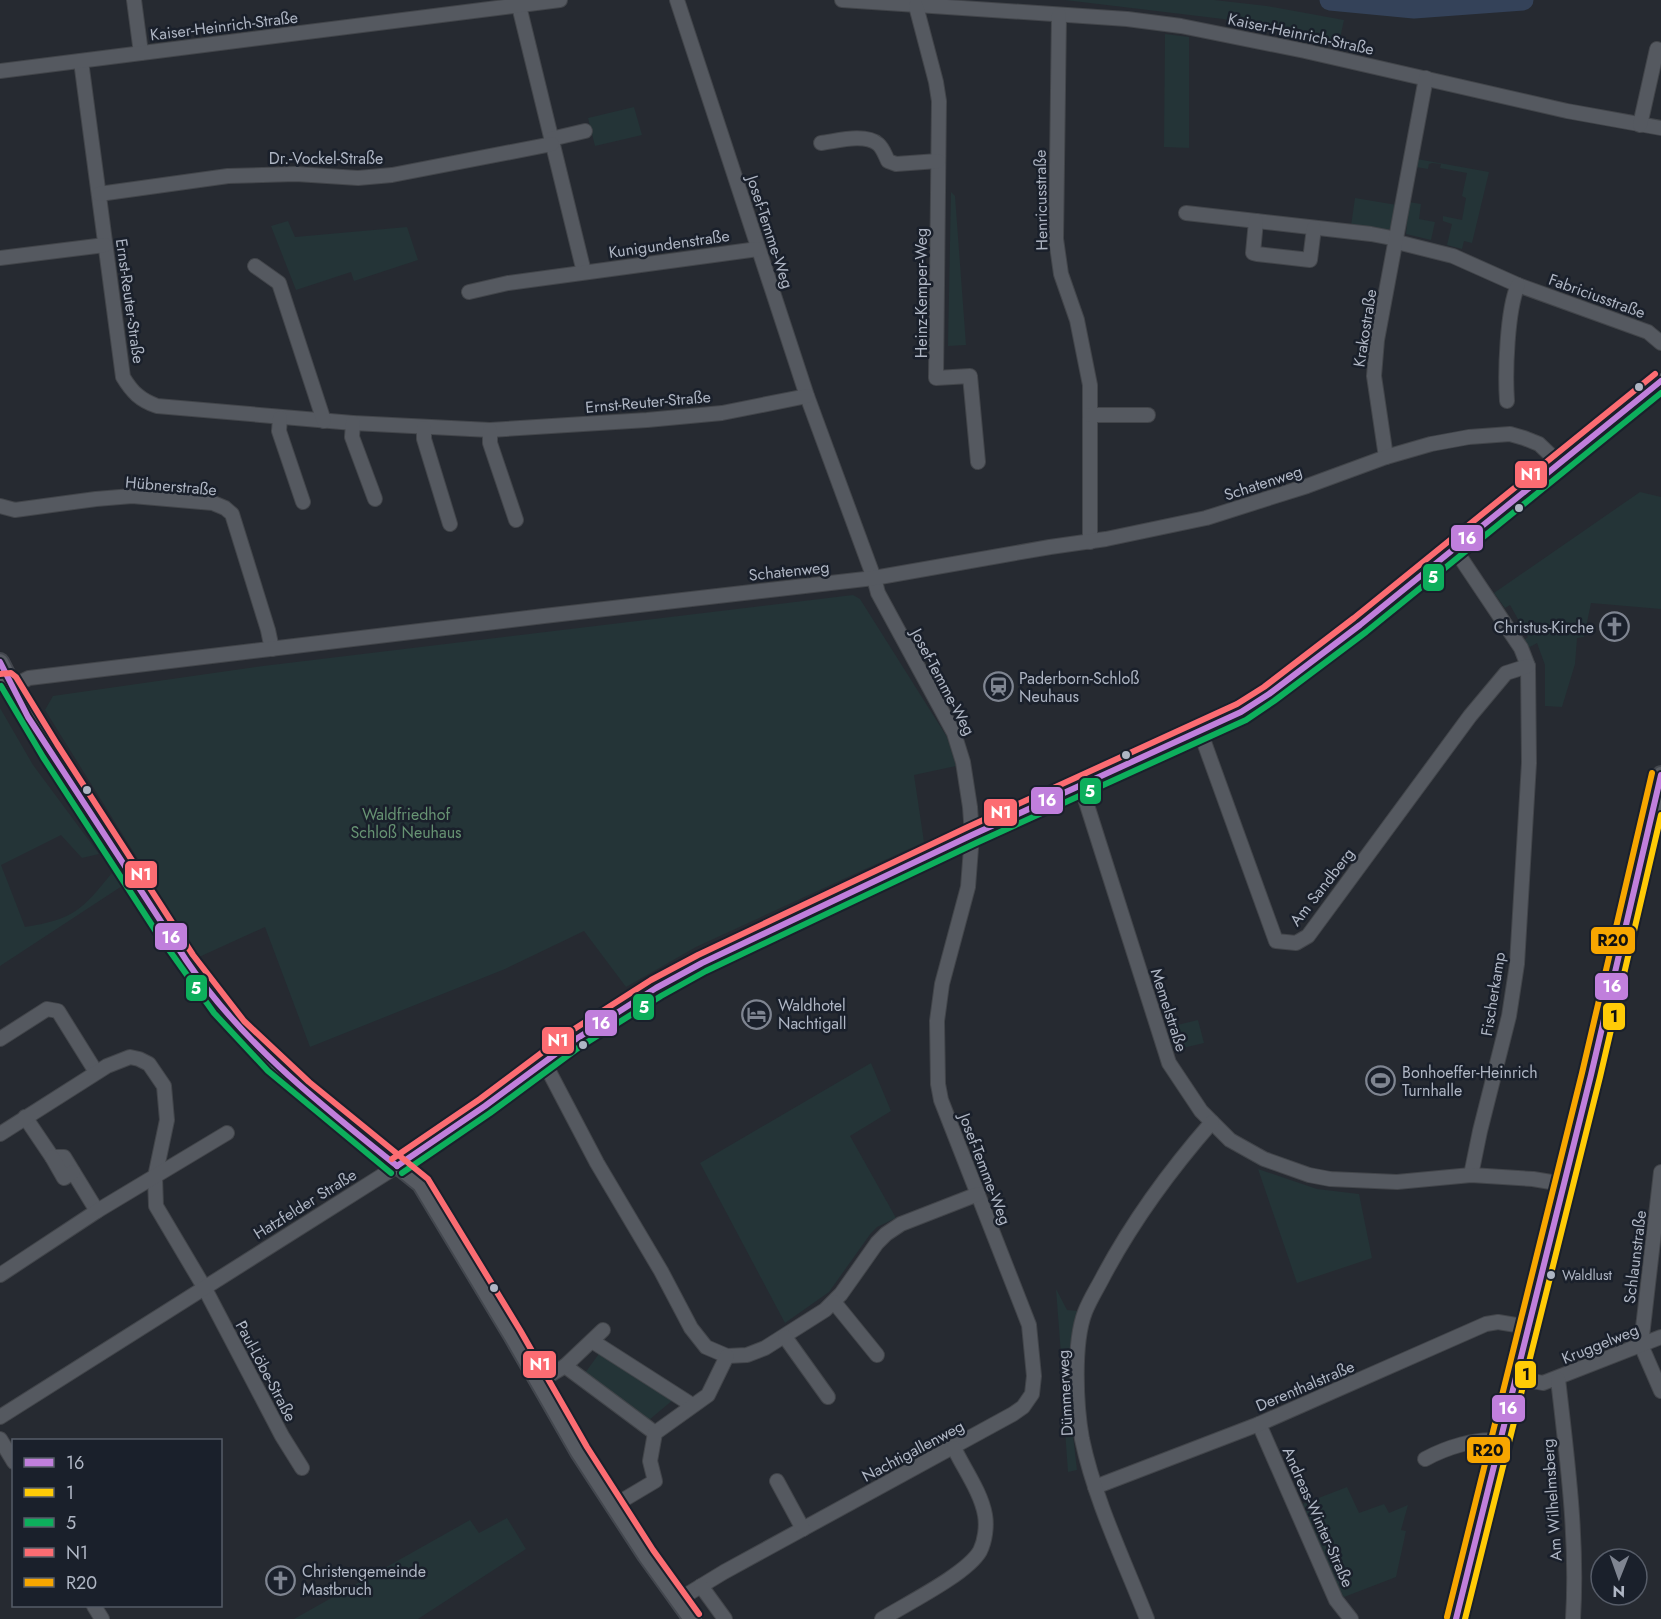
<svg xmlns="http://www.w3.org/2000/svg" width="1661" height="1619" font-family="Jost,sans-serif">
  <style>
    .green { fill: #243437 }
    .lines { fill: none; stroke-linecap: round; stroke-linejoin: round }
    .river { stroke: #344259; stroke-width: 21 }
    .minor-casing { stroke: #42454a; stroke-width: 16 }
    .major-casing { stroke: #43474e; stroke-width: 20 }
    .minor { stroke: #555960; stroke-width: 14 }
    .major { stroke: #575b62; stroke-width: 16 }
    .bus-1-casing { stroke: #1a202b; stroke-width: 10 }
    .bus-2-casing { stroke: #1a202b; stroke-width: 10 }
    .bus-3-casing { stroke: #1a202b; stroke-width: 10 }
    .bus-4-casing { stroke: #1a202b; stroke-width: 10 }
    .bus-5-casing { stroke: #1a202b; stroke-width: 10 }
    .bus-1 { stroke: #c07fdc; stroke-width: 6 }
    .bus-2 { stroke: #ffcb06; stroke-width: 6 }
    .bus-3 { stroke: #0daf5c; stroke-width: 6 }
    .bus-4 { stroke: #fc6c72; stroke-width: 6 }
    .bus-5 { stroke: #f7a600; stroke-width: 6 }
    .bus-dot { fill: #afb6c4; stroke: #1a202b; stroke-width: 2 }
    .labels { text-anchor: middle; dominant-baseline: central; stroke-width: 5; stroke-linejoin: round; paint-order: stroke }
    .bus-label { font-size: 14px; fill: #afb6c4; stroke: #1a202b; text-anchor: start }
    .street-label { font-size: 16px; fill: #afb6c4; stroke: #1a202b }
    .poi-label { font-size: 16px; fill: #afb6c4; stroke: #1a202b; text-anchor: start }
    .park-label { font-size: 16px; fill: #679373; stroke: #1a202b }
    .line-badge { stroke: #1a202b; stroke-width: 2 }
    .badge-label { font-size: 16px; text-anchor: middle; font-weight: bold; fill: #fff }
    .pale-badge-label { font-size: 16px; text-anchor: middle; font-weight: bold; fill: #111 }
  </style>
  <rect width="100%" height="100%" fill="#262a31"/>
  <g class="green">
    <path d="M 1065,0 L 1214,0 L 1267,6 L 1344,20 L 1339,43 L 1223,19 Z"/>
    <path d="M 1165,34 L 1189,37 L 1189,148 L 1164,147 Z"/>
    <path d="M 634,107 L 642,135 L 595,146 L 588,118 Z"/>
    <path d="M 1417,159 L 1489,172 L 1472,243 L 1464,241 L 1462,249 L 1447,245 L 1452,224 L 1443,221 L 1443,216 L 1462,220 L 1466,198 L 1462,196 L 1467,173 L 1440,168 L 1441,164 L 1432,163 L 1429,164 L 1428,169 L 1416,167 Z"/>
    <path d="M 951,192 L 955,196 L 966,345 L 948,346 Z"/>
    <path d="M 1355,198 L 1397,205 L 1393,227 L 1385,231 L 1351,226 Z"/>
    <path d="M 1409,202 L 1421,204 L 1419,219 L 1435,222 L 1431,240 L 1406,234 Z"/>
    <path d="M 288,221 L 295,237 L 407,227 L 418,260 L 354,281 L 351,272 L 296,290 L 271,226 Z"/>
    <path d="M 1640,492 L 1661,497 L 1661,609 L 1591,603 L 1584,637 L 1577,638 L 1575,664 L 1562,707 L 1545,706 L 1545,665 L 1537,643 L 1528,648 L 1524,640 L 1528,637 L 1510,605 L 1505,608 L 1494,593 Z"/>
    <path d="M 853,595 L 860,599 L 947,737 L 956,766 L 914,775 L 924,842 L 696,947 L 626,987 L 584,931 L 505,969 L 310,1047 L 265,927 L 199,957 L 45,710 L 53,696 L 263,666 Z"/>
    <path d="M 0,708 L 33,765 L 99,854 L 82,858 L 61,835 L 1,865 L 25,927 C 74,919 82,910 112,873 L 122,886 L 0,966 Z"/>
    <path d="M 1198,1020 L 1204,1043 L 1183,1048 L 1177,1025 Z"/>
    <path d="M 871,1063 L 891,1111 L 850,1136 L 896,1218 L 877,1227 L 871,1233 L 829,1292 L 785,1323 L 700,1163 Z"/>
    <path d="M 1258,1169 L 1317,1189 L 1359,1194 L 1372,1258 L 1297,1283 Z"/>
    <path d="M 1056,1289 L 1067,1310 L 1079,1311 L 1069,1381 L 1063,1381 Z"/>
    <path d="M 601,1351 L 674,1399 L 649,1420 L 585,1373 Z"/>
    <path d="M 1065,1401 L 1069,1401 L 1077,1470 L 1068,1472 L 1063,1402 Z"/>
    <path d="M 1347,1487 L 1359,1513 L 1384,1504 L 1389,1513 L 1408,1505 L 1401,1530 L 1406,1531 L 1396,1577 L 1344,1597 L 1336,1587 L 1303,1504 Z"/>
    <path d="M 507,1518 L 526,1549 L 418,1619 L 294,1619 L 470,1520 L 479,1533 Z"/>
  </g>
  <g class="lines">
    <path class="river" d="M 1330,0 L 1414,8 L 1523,0"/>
    <defs>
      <g id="minor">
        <path d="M 134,0 L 141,53"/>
        <path d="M 677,0 L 807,396 L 874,578 L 878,593 L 954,733 L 963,762 L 970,807 L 972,835 L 968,887 L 942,984 L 937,1021 L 938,1084 L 941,1100 L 1029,1325 L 1034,1376 L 1032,1394 L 1023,1407 L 1013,1414 L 724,1572 L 678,1600"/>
        <path d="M 842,0 L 1127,19 L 1181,26 L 1305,51 L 1567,111 L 1661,128"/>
        <path d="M 519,6 L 584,272"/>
        <path d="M 916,6 L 936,82 L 939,101 L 936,378 L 970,376 L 978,462"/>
        <path d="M 1059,15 L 1056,239 L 1061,274 L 1077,320 L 1090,385 L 1090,542"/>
        <path d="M 81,61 L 123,377 C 132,392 140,400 157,406 L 353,423 L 490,430 L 647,420 L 722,413 L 807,396"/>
        <path d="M 0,71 L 560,0"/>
        <path d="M 1640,125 L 1657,49"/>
        <path d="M 551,139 L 585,131"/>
        <path d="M 821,143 C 837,141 865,133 878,144 C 883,148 885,155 888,161 L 896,164 L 938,161"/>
        <path d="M 99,194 L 228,176 L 296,174 L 358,178 L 392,175 L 552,144"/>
        <path d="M 1186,213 L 1371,234 L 1397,239"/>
        <path d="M 1256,221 L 1253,253 L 1257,254 L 1310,260 L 1314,228"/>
        <path d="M 1397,242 L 1453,256 L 1518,285 L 1648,332 L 1661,343"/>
        <path d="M 0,258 L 105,245"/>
        <path d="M 255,266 L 279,283 L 324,421"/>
        <path d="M 469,292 L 508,283 L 758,249"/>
        <path d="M 1507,401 C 1505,373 1507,310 1518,285"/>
        <path d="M 1090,415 L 1148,415"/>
        <path d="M 280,418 L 279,431 L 303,502"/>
        <path d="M 353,423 L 352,437 L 375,499"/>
        <path d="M 424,428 L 424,439 L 450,524"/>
        <path d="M 490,430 L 490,443 L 516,520"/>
        <path d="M 1386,457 L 1374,376 L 1377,340 L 1426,78"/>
        <path d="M 0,506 L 15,510 L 96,499 L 132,496 L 213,503 L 225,508 L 232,514 L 268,630 L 272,649"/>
        <path d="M 1454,548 L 1521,648 L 1528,666 L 1529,763 L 1517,964 L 1509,1016 L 1480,1131 L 1471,1175"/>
        <path d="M 0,683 L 21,682 L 29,678 L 544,616 L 874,578 L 1050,547 L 1106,539 L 1206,518 L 1307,486 L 1386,457 L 1431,444 L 1469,437 L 1510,434 L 1524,438 L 1539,444 L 1560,464"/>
        <path d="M 1200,731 L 1276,941 L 1296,943 L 1308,936 L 1470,716 L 1506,673 L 1528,666"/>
        <path d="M 1081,786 L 1169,1063 L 1201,1111 L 1230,1140 L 1264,1159 L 1309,1175 L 1330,1179 L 1397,1182 L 1471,1175 L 1533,1179 L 1563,1184"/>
        <path d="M 0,1039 L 47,1009 L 58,1011 L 96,1072"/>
        <path d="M 544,1062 L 597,1163 L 661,1271 L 691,1328 L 706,1347 L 727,1356 L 747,1355 L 765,1348 L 825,1310 L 841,1294 L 877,1243 L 886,1234 L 901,1224 L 978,1194"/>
        <path d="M 25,1117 L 52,1157 L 64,1157 L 97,1211"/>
        <path d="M 0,1134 L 107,1066 L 130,1057 L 139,1059 L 149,1064 L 164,1086 L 167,1120 L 155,1177 L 156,1206 L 204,1287 L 282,1436 L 302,1468"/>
        <path d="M 52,1157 L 64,1178 L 73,1172"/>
        <path d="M 1661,1172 L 1641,1345 L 1661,1391"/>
        <path d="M 0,1275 L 97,1211 L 227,1133"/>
        <path d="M 834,1302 L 877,1355"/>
        <path d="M 785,1337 L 828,1397"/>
        <path d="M 592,1341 L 692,1405"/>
        <path d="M 565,1366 L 655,1433"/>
        <path d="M 1516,1378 L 1543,1383 L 1661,1337"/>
        <path d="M 1558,1379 C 1567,1458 1578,1539 1573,1619"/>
        <path d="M 538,1382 L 565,1366 L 603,1330"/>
        <path d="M 0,1417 L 391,1170 L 485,1106 L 573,1041 L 656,988 L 714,957 L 972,835 L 1081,786 L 1241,712 L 1269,694 L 1360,625 L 1661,381"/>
        <path d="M 1259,1424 L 1336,1600 L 1351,1619"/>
        <path d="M 0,1439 L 14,1462"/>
        <path d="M 1425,1459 C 1445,1448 1478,1437 1499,1441"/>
        <path d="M 777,1481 L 803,1529"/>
        <path d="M 1095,1487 L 1259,1424 L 1486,1324 L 1498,1322 L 1528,1327"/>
        <path d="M 613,1506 L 655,1481 L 650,1461 L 655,1433 L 708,1395 L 727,1356"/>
        <path d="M 701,1586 L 725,1619"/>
        <path d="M 94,1606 L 102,1619"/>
        <path d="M 882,1619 C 906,1604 967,1574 980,1551 C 985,1541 987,1526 985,1515 C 981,1492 964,1469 954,1448"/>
        <path d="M 1147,1619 C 1124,1560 1095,1501 1082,1439 C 1076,1406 1073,1343 1085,1312 C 1090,1299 1098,1287 1104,1275 C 1134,1219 1170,1170 1212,1122"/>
      </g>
      <g id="major">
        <path d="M 0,662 L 28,717 L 49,749 L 188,963 L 237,1027 L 303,1089 L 421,1184 L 512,1335 L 579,1452 L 646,1555 L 692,1619"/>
        <path d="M 1456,1619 L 1591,1075 L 1661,775"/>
      </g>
    </defs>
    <use href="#minor" class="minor-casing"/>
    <use href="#major" class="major-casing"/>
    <use href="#minor" class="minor"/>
    <use href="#major" class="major"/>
    <defs>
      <g id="bus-1">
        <path d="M 0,662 L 28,717 L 186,960 C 242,1043 320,1104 397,1166"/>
        <path d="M 397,1166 L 485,1106 L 573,1041 L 656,988 L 702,963 L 972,835 L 1241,712 L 1269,694 L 1360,625 L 1661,381"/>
        <path d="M 1456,1619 L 1591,1075 L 1661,775"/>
      </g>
      <path id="bus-2" d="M 1465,1619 L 1600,1077 L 1661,815"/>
      <g id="bus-3">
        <path d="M 1,686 L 43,757 L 157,933 L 214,1013 L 268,1071 L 391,1173"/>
        <path d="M 402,1173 L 490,1113 L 578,1048 L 661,996 L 706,971 L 976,843 L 1246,720 L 1274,701 L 1366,632 L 1661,393"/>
      </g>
      <g id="bus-4">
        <path d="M 0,674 L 11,673 L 16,677 L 57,744 L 193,955 L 244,1021 L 309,1082 L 428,1179 L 520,1330 L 587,1447 L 653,1550 L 699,1614"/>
        <path d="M 392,1159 L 480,1099 L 568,1033 L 651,980 L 698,955 L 968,827 L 1237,704 L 1264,687 L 1354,618 L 1655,374"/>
      </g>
      <path id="bus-5" d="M 1447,1617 L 1582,1073 L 1652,773"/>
    </defs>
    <use href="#bus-1" class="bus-1-casing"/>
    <use href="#bus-2" class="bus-2-casing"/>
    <use href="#bus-3" class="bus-3-casing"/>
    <use href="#bus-4" class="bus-4-casing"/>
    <use href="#bus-5" class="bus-5-casing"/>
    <use href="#bus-1" class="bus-1"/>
    <use href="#bus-2" class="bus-2"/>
    <use href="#bus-3" class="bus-3"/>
    <use href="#bus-4" class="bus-4"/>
    <use href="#bus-5" class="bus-5"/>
  </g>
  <defs>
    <symbol id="church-ring" viewBox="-11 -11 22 22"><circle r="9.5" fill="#1a202b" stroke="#7f8591" stroke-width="1.5"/><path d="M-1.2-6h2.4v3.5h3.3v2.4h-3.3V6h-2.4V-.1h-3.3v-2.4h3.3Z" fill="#7f8591"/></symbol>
    <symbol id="station-ring" viewBox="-11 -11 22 22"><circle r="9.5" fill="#1a202b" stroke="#7f8591" stroke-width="1.5"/><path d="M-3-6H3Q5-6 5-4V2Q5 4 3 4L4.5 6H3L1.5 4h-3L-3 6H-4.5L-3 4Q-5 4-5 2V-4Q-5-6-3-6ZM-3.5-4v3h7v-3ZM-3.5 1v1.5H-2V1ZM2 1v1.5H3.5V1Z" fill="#7f8591"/></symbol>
    <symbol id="hotel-ring" viewBox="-11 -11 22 22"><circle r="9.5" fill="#1a202b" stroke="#7f8591" stroke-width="1.5"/><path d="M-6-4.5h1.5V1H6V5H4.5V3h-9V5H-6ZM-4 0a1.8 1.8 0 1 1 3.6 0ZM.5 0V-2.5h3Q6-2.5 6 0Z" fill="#7f8591"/></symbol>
    <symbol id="stadium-ring" viewBox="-11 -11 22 22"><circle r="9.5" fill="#1a202b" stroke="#7f8591" stroke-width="1.5"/><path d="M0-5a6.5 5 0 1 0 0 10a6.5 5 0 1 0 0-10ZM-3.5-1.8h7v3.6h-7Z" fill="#7f8591"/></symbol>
  </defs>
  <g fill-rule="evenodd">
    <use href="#church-ring" x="1598" y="610" width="33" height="33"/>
    <use href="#station-ring" x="982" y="670" width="33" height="33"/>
    <use href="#hotel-ring" x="740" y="998" width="33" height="33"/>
    <use href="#stadium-ring" x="1364" y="1064" width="33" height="33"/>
    <use href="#church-ring" x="264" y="1564" width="33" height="33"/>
  </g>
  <g class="bus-dot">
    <circle cx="1639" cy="387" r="5"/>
    <circle cx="1519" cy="508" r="5"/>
    <circle cx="1126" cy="755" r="5"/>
    <circle cx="87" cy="790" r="5"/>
    <circle cx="583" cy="1045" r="5"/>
    <circle cx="1551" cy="1275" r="5"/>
    <circle cx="494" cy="1288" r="5"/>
  </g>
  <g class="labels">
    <g class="bus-label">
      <text x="1562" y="1275">Waldlust</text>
    </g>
    <g class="street-label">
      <text transform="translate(224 26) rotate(-7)">Kaiser-Heinrich-Straße</text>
      <text transform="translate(1301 34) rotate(12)">Kaiser-Heinrich-Straße</text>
      <text x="326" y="158">Dr.-Vockel-Straße</text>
      <text transform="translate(1041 200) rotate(-91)">Henricusstraße</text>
      <text transform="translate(770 232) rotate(72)">Josef-Temme-Weg</text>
      <text transform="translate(669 244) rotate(-8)">Kunigundenstraße</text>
      <text transform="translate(921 293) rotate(-90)">Heinz-Kemper-Weg</text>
      <text transform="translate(1597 296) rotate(20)">Fabriciusstraße</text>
      <text transform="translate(130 301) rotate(82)">Ernst-Reuter-Straße</text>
      <text transform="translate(1365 328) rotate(-81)">Krakostraße</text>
      <text transform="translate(648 402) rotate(-5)">Ernst-Reuter-Straße</text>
      <text transform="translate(1263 483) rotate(-18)">Schatenweg</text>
      <text transform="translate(171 486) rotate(5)">Hübnerstraße</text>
      <text transform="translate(789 571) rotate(-6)">Schatenweg</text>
      <text transform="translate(943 682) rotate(62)">Josef-Temme-Weg</text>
      <text transform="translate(1322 887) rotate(-52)">Am Sandberg</text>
      <text transform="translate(1493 994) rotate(-81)">Fischerkamp</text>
      <text transform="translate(1169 1010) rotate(72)">Memelstraße</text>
      <text transform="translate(985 1169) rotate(69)">Josef-Temme-Weg</text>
      <text transform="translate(305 1204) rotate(-32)">Hatzfelder Straße</text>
      <text transform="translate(1635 1257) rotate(-83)">Schlaunstraße</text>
      <text transform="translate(1600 1344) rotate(-22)">Kruggelweg</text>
      <text transform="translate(266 1371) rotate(62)">Paul-Löbe-Straße</text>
      <text transform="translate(1305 1386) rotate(-23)">Derenthalstraße</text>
      <text transform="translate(1065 1393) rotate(-93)">Dümmerweg</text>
      <text transform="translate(913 1451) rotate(-28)">Nachtigallenweg</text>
      <text transform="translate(1552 1500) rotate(-94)">Am Wilhelmsberg</text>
      <text transform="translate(1318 1517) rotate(66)">Andreas-Winter-Straße</text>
    </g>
    <g class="poi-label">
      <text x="1594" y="627" text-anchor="end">Christus-Kirche</text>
      <text x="1019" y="678">Paderborn-Schloß<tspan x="1019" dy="18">Neuhaus</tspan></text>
      <text x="778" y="1005">Waldhotel<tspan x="778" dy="18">Nachtigall</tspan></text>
      <text x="1402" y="1072">Bonhoeffer-Heinrich<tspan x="1402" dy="18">Turnhalle</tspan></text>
      <text x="302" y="1571">Christengemeinde<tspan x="302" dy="18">Mastbruch</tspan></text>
    </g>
    <g class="park-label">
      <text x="406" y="814">Waldfriedhof<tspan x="406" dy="18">Schloß Neuhaus</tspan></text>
    </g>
  </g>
  <g class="line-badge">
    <rect x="1514" y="460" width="34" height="29" rx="6" fill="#fc6c72"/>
    <rect x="1450" y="524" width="34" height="28" rx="6" fill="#c07fdc"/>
    <rect x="1422" y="563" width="23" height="29" rx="6" fill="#0daf5c"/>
    <rect x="1079" y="777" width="23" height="28" rx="6" fill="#0daf5c"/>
    <rect x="1030" y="786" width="34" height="29" rx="6" fill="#c07fdc"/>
    <rect x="983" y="798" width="35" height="29" rx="6" fill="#fc6c72"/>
    <rect x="124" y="860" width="34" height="29" rx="6" fill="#fc6c72"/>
    <rect x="154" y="922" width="34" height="29" rx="6" fill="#c07fdc"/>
    <rect x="1590" y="926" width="46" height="29" rx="6" fill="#f7a600"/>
    <rect x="1594" y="972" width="35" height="29" rx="6" fill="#c07fdc"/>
    <rect x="185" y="974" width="23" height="28" rx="6" fill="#0daf5c"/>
    <rect x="632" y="993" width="23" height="28" rx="6" fill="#0daf5c"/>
    <rect x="1602" y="1002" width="24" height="29" rx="6" fill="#ffcb06"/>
    <rect x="584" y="1009" width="34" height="28" rx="6" fill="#c07fdc"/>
    <rect x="541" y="1026" width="34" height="29" rx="6" fill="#fc6c72"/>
    <rect x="522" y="1350" width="35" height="29" rx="6" fill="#fc6c72"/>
    <rect x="1514" y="1360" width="23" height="29" rx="6" fill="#ffcb06"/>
    <rect x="1491" y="1394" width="35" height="29" rx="6" fill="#c07fdc"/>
    <rect x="1466" y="1436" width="45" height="28" rx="6" fill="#f7a600"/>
  </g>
  <g class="badge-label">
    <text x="1531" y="480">N1</text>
    <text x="1467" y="544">16</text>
    <text x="1433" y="583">5</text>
    <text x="1090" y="797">5</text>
    <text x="1047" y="806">16</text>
    <text x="1001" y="818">N1</text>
    <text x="141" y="880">N1</text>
    <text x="171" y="943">16</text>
    <text x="1612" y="992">16</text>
    <text x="196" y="994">5</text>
    <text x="644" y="1013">5</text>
    <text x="601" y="1029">16</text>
    <text x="558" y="1046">N1</text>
    <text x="540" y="1370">N1</text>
    <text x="1508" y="1414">16</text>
  </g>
  <g class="pale-badge-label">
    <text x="1613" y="946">R20</text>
    <text x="1614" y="1022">1</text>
    <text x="1526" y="1380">1</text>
    <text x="1488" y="1456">R20</text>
  </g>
  <rect x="12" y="1439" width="210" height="168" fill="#1a202b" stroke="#565c68" stroke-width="1.5"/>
  <rect x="24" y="1458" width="30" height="9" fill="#c07fdc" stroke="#565c68" stroke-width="1.5"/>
  <text x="66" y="1469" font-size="18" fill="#afb6c4">16</text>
  <rect x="24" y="1488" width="30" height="9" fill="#ffcb06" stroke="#565c68" stroke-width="1.5"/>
  <text x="66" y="1499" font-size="18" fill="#afb6c4">1</text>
  <rect x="24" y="1518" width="30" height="9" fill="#0daf5c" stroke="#565c68" stroke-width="1.5"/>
  <text x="66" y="1529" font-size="18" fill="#afb6c4">5</text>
  <rect x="24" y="1548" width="30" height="9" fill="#fc6c72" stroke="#565c68" stroke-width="1.5"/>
  <text x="66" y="1559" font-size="18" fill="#afb6c4">N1</text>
  <rect x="24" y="1578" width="30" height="9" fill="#f7a600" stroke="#565c68" stroke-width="1.5"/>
  <text x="66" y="1589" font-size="18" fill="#afb6c4">R20</text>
  <g transform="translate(1619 1577) rotate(181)"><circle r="28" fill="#1a202b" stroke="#565c68" stroke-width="1.5"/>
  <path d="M0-4.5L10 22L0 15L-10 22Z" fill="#7f8591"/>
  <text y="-9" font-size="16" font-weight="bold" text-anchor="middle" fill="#afb6c4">N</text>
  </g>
</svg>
